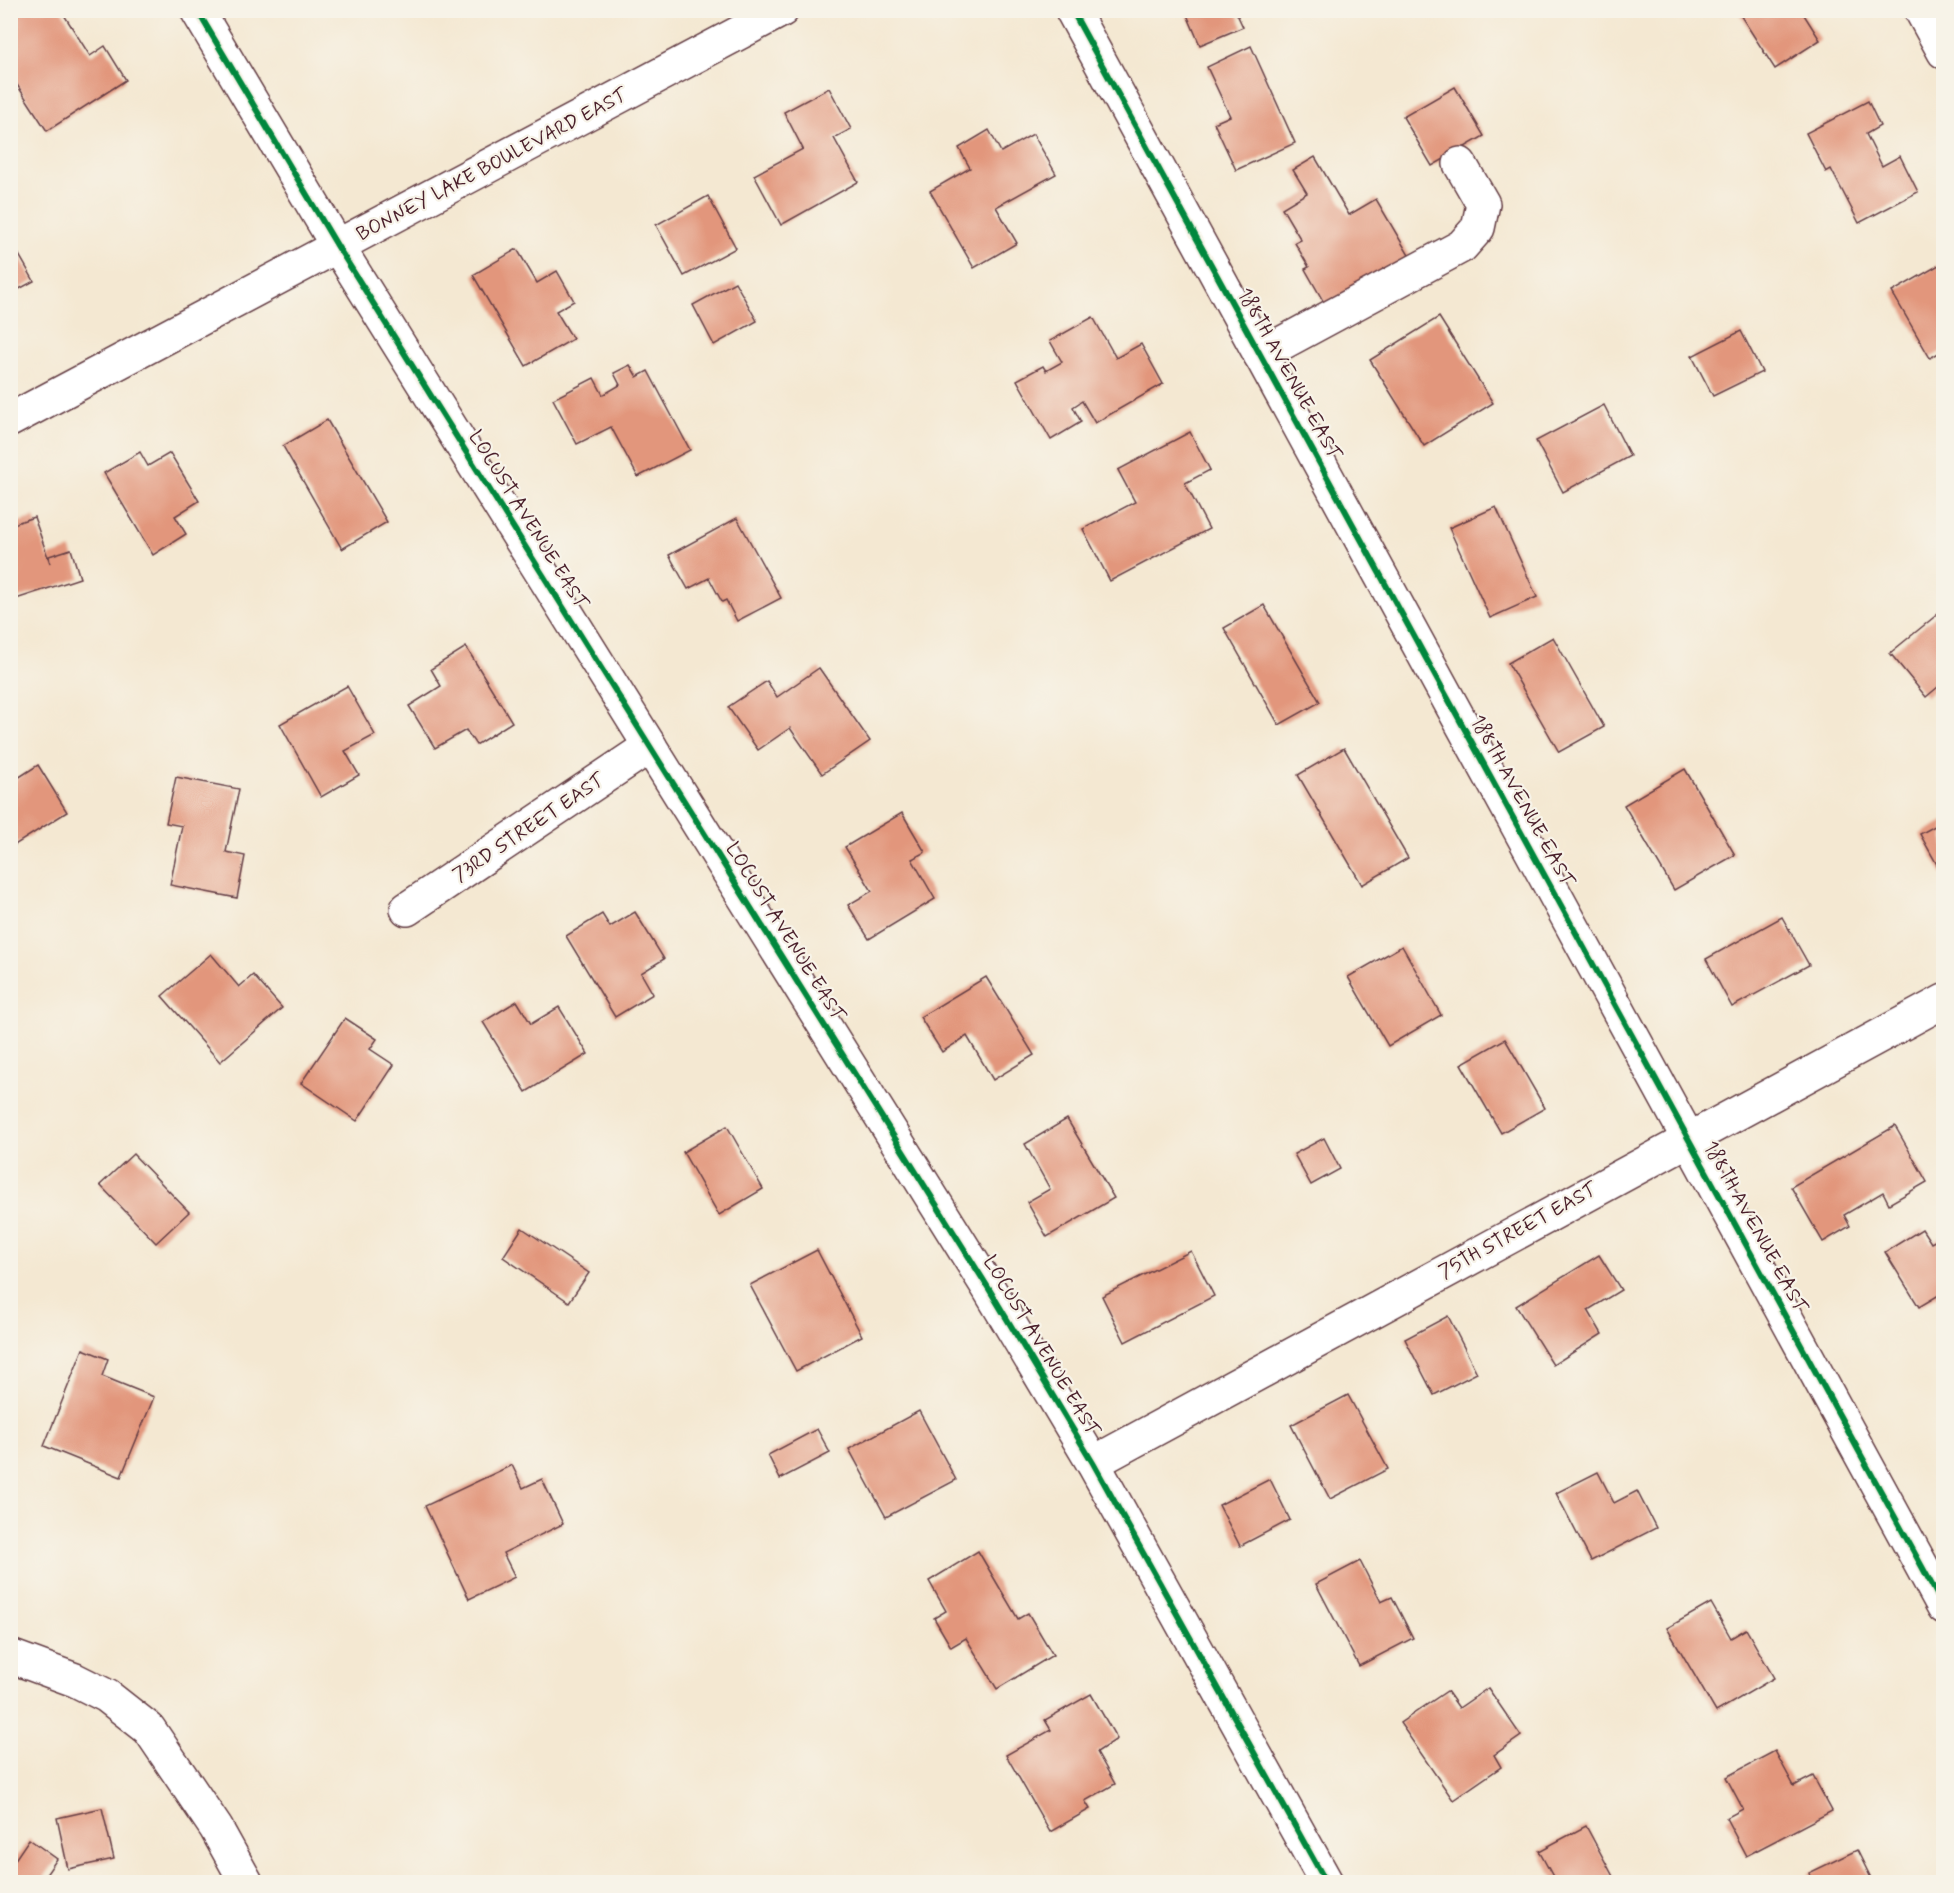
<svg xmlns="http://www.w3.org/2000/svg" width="1954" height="1893" font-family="Mynerve,sans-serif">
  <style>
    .building { fill: #e2967c }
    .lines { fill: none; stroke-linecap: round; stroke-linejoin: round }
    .minor-casing { stroke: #643d44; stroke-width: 36 }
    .minor { stroke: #fff; stroke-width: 33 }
    .cycleway-casing { stroke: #f7f3e8; stroke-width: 10 }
    .cycleway { stroke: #00873e; stroke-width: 6 }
    .labels { text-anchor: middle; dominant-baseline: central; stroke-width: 4.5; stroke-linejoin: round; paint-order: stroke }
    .street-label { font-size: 20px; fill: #4a1f2b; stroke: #f7f3e8 }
  </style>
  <rect width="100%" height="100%" fill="#f7f3e8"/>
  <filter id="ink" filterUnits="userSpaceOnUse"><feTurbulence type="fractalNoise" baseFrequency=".0167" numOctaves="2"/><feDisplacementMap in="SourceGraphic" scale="12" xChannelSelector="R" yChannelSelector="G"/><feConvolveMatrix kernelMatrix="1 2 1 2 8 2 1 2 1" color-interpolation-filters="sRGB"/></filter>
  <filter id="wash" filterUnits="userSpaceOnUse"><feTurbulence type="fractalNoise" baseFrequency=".008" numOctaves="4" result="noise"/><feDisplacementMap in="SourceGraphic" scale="24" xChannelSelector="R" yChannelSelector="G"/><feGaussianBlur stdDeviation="1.35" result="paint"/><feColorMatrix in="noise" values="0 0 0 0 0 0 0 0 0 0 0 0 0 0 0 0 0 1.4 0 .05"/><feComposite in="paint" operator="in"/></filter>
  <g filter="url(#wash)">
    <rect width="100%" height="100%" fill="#f4e8d2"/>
    <g id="blocks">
      <g class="building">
        <path d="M 10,10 L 61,10 L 90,56 L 105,46 L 126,80 L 47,131 L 10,74 Z"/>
        <path d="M 1185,10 L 1235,10 L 1243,27 L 1200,45 Z"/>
        <path d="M 1737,10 L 1801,10 L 1820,40 L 1775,69 Z"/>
        <path d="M 1251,46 L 1295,143 L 1236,170 L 1214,123 L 1230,116 L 1207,67 Z"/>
        <path d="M 1455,87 L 1484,136 L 1432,166 L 1403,117 Z"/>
        <path d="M 829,88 L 851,129 L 834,138 L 858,182 L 781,225 L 754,175 L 803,149 L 784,112 Z"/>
        <path d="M 1868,101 L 1880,126 L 1866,134 L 1882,166 L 1900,156 L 1918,192 L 1859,223 L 1831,169 L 1826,172 L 1806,133 Z"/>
        <path d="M 989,130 L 1001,152 L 1033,134 L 1056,174 L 996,207 L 1017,243 L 974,268 L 930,191 L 970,168 L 959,148 Z"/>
        <path d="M 1315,157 L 1349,215 L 1376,199 L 1410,257 L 1326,306 L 1305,269 L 1309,267 L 1295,243 L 1301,240 L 1282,208 L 1307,193 L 1293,170 Z"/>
        <path d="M 708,196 L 736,248 L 684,276 L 656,225 Z"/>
        <path d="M 10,239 L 34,281 L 10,294 Z"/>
        <path d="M 517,249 L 537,283 L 557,271 L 574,301 L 556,311 L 573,339 L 526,366 L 473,275 Z"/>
        <path d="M 1944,262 L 1944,350 L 1930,358 L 1892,292 Z"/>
        <path d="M 735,282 L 757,321 L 714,345 L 693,305 Z"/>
        <path d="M 1093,317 L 1116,358 L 1141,344 L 1163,384 L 1095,423 L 1082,401 L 1073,407 L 1081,422 L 1051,440 L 1017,380 L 1043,366 L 1046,371 L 1062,362 L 1050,341 Z"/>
        <path d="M 1439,317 L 1493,403 L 1424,446 L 1370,360 Z"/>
        <path d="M 1741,331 L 1762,372 L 1713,396 L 1692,356 Z"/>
        <path d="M 630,365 L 637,377 L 648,371 L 690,450 L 638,477 L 611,427 L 577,444 L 553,399 L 594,378 L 603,395 L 620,385 L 614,373 Z"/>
        <path d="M 1604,405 L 1630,456 L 1563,492 L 1536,441 Z"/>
        <path d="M 327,420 L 387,522 L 342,549 L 283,446 Z"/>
        <path d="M 1190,432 L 1210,470 L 1185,483 L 1209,529 L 1110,581 L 1083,529 L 1135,502 L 1118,470 Z"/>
        <path d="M 140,452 L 148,466 L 170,453 L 199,501 L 175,516 L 186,534 L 153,555 L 104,473 Z"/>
        <path d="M 1496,507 L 1537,597 L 1490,618 L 1449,528 Z"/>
        <path d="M 34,517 L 50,563 L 49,556 L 71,549 L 80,578 L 10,601 L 10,525 Z"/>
        <path d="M 737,518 L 781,598 L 737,621 L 726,600 L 722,602 L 709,578 L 688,589 L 669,555 Z"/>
        <path d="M 1264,605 L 1320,702 L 1279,725 L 1224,628 Z"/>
        <path d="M 1944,609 L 1944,682 L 1926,697 L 1890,653 Z"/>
        <path d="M 1553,637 L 1604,727 L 1559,752 L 1508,663 Z"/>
        <path d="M 466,647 L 512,722 L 476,745 L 466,730 L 435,748 L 409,706 L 441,686 L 431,669 Z"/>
        <path d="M 819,668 L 870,741 L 822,774 L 790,728 L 758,750 L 728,707 L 767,681 L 777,697 Z"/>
        <path d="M 347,686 L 375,735 L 345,751 L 359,775 L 321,797 L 280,724 Z"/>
        <path d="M 1344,748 L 1408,858 L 1362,885 L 1298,775 Z"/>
        <path d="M 38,765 L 67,812 L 10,848 L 10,783 Z"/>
        <path d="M 1685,769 L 1735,855 L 1674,890 L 1624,805 Z"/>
        <path d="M 176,777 L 239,789 L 226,852 L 245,856 L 237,898 L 170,885 L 182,826 L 166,823 Z"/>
        <path d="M 902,813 L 925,852 L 912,859 L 935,899 L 869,939 L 848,905 L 872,891 L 845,847 Z"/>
        <path d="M 1944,821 L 1944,877 L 1920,834 Z"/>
        <path d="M 635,912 L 664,959 L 641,973 L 653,994 L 615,1017 L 566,936 L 602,914 L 610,927 Z"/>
        <path d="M 1782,917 L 1809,965 L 1732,1007 L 1706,959 Z"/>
        <path d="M 1402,946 L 1441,1015 L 1388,1046 L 1348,977 Z"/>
        <path d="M 211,954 L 239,987 L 253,975 L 282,1008 L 220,1062 L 162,996 Z"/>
        <path d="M 986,977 L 1034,1055 L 993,1080 L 967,1036 L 942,1052 L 920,1017 Z"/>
        <path d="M 517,1001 L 531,1024 L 559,1007 L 588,1054 L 526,1092 L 483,1022 Z"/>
        <path d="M 345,1018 L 377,1039 L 370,1049 L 394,1065 L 357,1121 L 301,1083 Z"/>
        <path d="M 1505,1039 L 1545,1108 L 1501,1133 L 1461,1064 Z"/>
        <path d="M 1067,1119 L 1114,1198 L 1047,1237 L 1027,1202 L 1050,1189 L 1025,1144 Z"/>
        <path d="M 727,1126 L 763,1189 L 719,1215 L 683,1152 Z"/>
        <path d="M 1895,1126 L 1927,1182 L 1889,1204 L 1883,1192 L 1844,1215 L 1850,1226 L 1823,1242 L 1791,1187 Z"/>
        <path d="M 1324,1138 L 1340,1169 L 1311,1185 L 1294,1154 Z"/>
        <path d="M 133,1154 L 189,1212 L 156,1243 L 100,1185 Z"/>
        <path d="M 522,1228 L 589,1273 L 569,1302 L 503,1257 Z"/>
        <path d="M 1922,1229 L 1931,1243 L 1944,1236 L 1944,1292 L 1919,1307 L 1885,1252 Z"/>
        <path d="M 817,1250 L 862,1336 L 796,1371 L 750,1285 Z"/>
        <path d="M 1191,1251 L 1214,1296 L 1125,1342 L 1102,1296 Z"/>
        <path d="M 1599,1255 L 1621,1290 L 1588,1310 L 1602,1334 L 1553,1365 L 1516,1306 Z"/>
        <path d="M 1448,1316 L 1477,1373 L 1434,1395 L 1405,1339 Z"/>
        <path d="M 83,1349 L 108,1359 L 102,1376 L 154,1397 L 121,1477 L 44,1446 Z"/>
        <path d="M 1348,1395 L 1388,1469 L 1330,1499 L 1291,1425 Z"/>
        <path d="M 919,1411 L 956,1480 L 886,1517 L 849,1449 Z"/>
        <path d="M 817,1429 L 830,1453 L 780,1479 L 768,1455 Z"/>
        <path d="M 512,1465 L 523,1488 L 542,1479 L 563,1524 L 503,1553 L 515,1577 L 469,1599 L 425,1506 Z"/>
        <path d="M 1598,1472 L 1614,1503 L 1637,1491 L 1656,1528 L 1591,1561 L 1556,1493 Z"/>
        <path d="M 1270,1479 L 1290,1520 L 1240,1546 L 1219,1505 Z"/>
        <path d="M 978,1551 L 1018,1619 L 1028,1613 L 1053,1655 L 997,1689 L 966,1638 L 951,1647 L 934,1618 L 946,1611 L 929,1581 Z"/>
        <path d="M 1360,1561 L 1381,1602 L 1392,1597 L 1413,1638 L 1359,1666 L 1316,1584 Z"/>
        <path d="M 1711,1603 L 1731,1638 L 1746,1629 L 1774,1678 L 1716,1712 L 1667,1628 Z"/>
        <path d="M 1488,1688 L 1521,1736 L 1494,1755 L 1501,1767 L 1453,1800 L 1400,1723 L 1447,1691 L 1459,1708 Z"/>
        <path d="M 1091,1694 L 1117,1739 L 1097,1752 L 1115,1784 L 1085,1801 L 1090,1809 L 1050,1832 L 1006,1755 L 1051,1730 L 1045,1720 Z"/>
        <path d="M 1775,1751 L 1794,1786 L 1813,1776 L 1832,1811 L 1746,1856 L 1726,1818 L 1743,1809 L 1726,1777 Z"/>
        <path d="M 102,1808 L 114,1859 L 68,1869 L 57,1818 Z"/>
        <path d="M 1586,1826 L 1616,1882 L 1556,1882 L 1539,1851 Z"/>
        <path d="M 29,1839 L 57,1859 L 41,1882 L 10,1882 L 10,1867 Z"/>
        <path d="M 1857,1850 L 1873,1882 L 1813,1882 L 1809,1873 Z"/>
      </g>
    </g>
  </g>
  <g filter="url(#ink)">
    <use href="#blocks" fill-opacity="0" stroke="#643d44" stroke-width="1.5"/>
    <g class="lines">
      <defs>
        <g id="minor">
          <path d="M 197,10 L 338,247 L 989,1289 L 1093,1463 L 1326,1882"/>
          <path d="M 1072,10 L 1944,1607"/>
          <path d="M 1921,10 L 1944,52"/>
          <path d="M 1260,355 L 1462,246 L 1478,228 L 1483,204 L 1460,164"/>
          <path d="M 10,420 L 782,10"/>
          <path d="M 407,909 L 650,746"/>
          <path d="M 1093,1463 L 1944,1001"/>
          <path d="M 10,1656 L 75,1680 L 107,1696 L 149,1729 L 216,1828 L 246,1882"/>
        </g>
      </defs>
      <use href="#minor" class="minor-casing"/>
      <use href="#minor" class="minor"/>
      <defs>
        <g id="cycleway">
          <path d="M 197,10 L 338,247 L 989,1289 L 1093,1463 L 1326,1882"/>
          <path d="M 1072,10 L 1944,1607"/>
        </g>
      </defs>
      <use href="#cycleway" class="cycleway-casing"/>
      <use href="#cycleway" class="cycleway"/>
    </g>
  </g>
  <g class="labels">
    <g class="street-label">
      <text transform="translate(492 165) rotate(-28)">BONNEY LAKE BOULEVARD EAST</text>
      <text transform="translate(1289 374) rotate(61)">188TH AVENUE EAST</text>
      <text transform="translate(528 520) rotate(58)">LOCUST AVENUE EAST</text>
      <text transform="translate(1522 801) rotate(61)">188TH AVENUE EAST</text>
      <text transform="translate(529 828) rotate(-34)">73RD STREET EAST</text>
      <text transform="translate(785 932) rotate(58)">LOCUST AVENUE EAST</text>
      <text transform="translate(1755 1227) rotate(61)">188TH AVENUE EAST</text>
      <text transform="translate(1518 1231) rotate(-29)">75TH STREET EAST</text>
      <text transform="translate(1041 1346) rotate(59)">LOCUST AVENUE EAST</text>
    </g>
  </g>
  <rect width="1954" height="1893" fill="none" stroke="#f7f3e8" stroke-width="36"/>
</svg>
